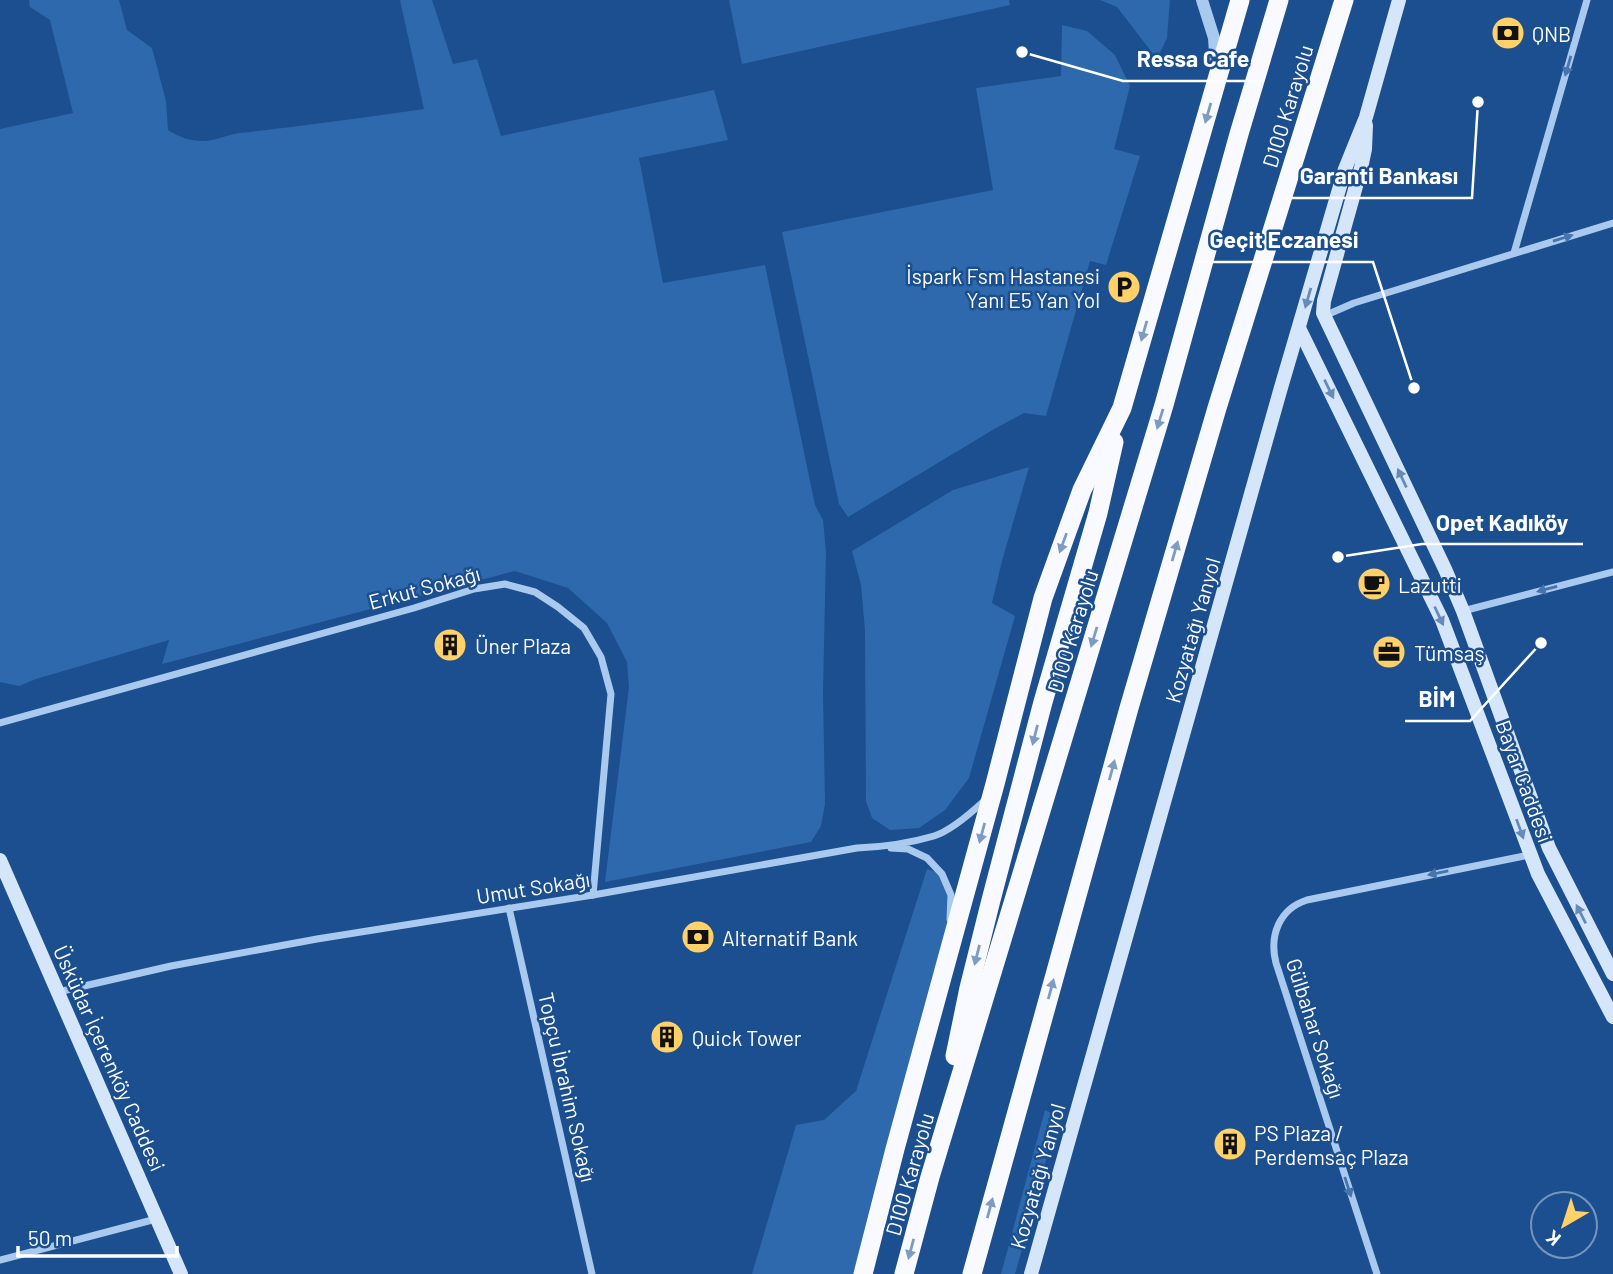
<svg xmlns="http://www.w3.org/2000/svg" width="1613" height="1274" font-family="Barlow,sans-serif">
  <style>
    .green { fill: #2e69ad }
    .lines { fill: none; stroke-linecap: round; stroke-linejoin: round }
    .minor { stroke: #a9c9ee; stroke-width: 7 }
    .tertiary { stroke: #a9c9ee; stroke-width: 12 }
    .secondary { stroke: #d6e6fa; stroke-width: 14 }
    .trunk { stroke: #f8faff; stroke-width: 19 }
    .oneway { fill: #4674ac }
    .oneway2 { fill: #7e9cc1 }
    .oneway3 { fill: #668bba }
    .labels { text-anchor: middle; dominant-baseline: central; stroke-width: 5; stroke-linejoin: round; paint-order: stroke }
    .poi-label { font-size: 21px; fill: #fff; stroke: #1b4f8f; text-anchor: start }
    .street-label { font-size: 21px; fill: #fff; stroke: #1b4f8f }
    .leader { fill: none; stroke: #fff; stroke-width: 2.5 }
    .callout-dot { fill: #fff; stroke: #1b4f8f; stroke-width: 2.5 }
    .callout-label { font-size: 23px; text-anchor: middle; font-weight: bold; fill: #fff; stroke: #1b4f8f; stroke-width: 5; stroke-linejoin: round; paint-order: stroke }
  </style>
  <rect width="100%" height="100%" fill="#1b4f8f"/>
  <g class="green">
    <path d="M 29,0 L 119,0 L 127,30 L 152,48 L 166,101 L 168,130 C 179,137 189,141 203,141 C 216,141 228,134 240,133 C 302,126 363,118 424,109 L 400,0 L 432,0 L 453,64 L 477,59 L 501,136 L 714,90 L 728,140 L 639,158 L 663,283 L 765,265 L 815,505 L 823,520 L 826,552 L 823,692 L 825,804 L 821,826 L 811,842 L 605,882 L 629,687 L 627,662 L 607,623 L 568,588 L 515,571 L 162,664 L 169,640 L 36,679 L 19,686 L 0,682 L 0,129 L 73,113 L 50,20 L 30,7 Z"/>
    <path d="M 729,0 L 1009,0 L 1010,5 L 742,64 Z"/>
    <path d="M 1100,0 L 1170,0 L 1167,38 L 1157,59 L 1117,7 Z"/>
    <path d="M 1062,25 L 1087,31 L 1115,55 L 1130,86 L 1114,149 L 1140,156 L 1106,265 L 1090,261 L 1046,416 L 1024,413 L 996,428 L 848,517 L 839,504 L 782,232 L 993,190 L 976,88 L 1061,76 Z"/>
    <path d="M 1029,467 L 1002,561 L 992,603 L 1015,616 L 969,778 L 945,810 L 919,828 L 890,830 L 872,818 L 866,801 L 865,630 L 861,585 L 852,551 L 953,490 Z"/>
    <path d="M 927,869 L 942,874 L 951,895 L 948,956 L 864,1274 L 752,1274 L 796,1125 L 824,1120 L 856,1091 Z"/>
    <path d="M 1045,1110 L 1056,1115 L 1040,1187 L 1015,1274 L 1001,1274 Z"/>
  </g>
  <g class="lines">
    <g class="minor">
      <path d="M 1514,253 L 1587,0"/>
      <path d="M 1324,316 L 1354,303 L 1613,223"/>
      <path d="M 1463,611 L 1613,572"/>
      <path d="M 0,723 L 414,608 L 474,589 L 505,584 L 535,592 L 558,607 L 584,628 L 601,657 L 611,694 L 593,895"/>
      <path d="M 891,848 L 908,849 L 927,858 L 942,874 L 951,895 L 950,919"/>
      <path d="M 509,908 L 592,1274"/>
      <path d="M 58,992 L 171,966 L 317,939 L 593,895 L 857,848 C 883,847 910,843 934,836 C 950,831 971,813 984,801"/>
      <path d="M 0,1260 L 156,1219"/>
      <path d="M 1377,1274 L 1276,963 C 1269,936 1279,909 1307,900 L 1529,855"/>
    </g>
    <path class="tertiary" d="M 1202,0 L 1214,38 L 1216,68"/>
    <g class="secondary">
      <path d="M 1366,125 L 1365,149 L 1361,168 L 1324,301 L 1323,313 L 1445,569 L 1463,611 L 1549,848 L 1613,974"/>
      <path d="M 1299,328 L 1442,620 L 1538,874 L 1613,1017"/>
      <path d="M 0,860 L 181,1274"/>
      <path d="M 1031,1274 L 1280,391 L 1345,169 L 1366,117 L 1399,0"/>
    </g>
    <g class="trunk">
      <path d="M 955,1056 L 969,988 L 991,900 L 1043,702 L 1098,513 L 1114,442"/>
      <path d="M 863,1274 L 895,1149 L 995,784 L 1043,598 L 1082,490 L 1122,408 L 1240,0"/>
      <path d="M 904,1274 L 930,1177 L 1164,405 L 1239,134 L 1279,0"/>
      <path d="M 972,1274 L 1129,708 L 1217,408 L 1344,0"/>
    </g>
  </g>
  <defs><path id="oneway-solid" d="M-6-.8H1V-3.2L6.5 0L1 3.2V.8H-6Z" transform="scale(1.75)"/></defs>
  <g class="oneway">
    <use href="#oneway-solid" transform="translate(1568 66) rotate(106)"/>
    <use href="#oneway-solid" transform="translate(1563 238) rotate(-17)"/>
    <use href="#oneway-solid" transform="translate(1547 589) rotate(165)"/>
    <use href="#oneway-solid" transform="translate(1438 873) rotate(169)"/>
    <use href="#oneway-solid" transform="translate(1348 1187) rotate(72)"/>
  </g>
  <g class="oneway2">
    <use href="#oneway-solid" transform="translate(1208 113) rotate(106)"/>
    <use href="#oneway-solid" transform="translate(1144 331) rotate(106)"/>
    <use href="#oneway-solid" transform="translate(1160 419) rotate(107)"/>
    <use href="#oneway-solid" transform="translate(1063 543) rotate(110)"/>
    <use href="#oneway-solid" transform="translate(1175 551) rotate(-74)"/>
    <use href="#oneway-solid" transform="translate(1094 637) rotate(107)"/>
    <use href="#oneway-solid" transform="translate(1035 735) rotate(104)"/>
    <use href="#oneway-solid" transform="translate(1112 770) rotate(-75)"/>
    <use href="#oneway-solid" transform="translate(982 833) rotate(105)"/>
    <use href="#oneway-solid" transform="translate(977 955) rotate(104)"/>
    <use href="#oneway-solid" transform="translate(1051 989) rotate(-75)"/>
    <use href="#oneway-solid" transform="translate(990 1208) rotate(-75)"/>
    <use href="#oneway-solid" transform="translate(911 1249) rotate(105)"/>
  </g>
  <g class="oneway3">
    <use href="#oneway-solid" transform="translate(1308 298) rotate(106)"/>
    <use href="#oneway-solid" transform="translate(1329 389) rotate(64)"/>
    <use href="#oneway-solid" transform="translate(1402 478) rotate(-115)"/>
    <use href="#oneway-solid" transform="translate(1439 616) rotate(65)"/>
    <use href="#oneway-solid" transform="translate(1520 829) rotate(70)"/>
    <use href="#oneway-solid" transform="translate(1581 914) rotate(-117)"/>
  </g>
  <defs>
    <symbol id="bank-disc" viewBox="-11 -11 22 22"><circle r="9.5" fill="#ffd166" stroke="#1b4f8f"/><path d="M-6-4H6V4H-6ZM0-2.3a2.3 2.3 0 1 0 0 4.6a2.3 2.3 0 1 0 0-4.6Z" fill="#111"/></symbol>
    <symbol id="parking-disc" viewBox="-11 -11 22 22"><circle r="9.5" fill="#ffd166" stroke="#1b4f8f"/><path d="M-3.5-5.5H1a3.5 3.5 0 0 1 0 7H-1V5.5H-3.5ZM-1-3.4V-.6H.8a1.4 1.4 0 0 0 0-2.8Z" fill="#111"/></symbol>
    <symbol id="cafe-disc" viewBox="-11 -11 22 22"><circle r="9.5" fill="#ffd166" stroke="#1b4f8f"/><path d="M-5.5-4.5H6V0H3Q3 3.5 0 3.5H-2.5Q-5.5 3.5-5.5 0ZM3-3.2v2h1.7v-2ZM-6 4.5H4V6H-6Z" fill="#111"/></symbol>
    <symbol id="building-disc" viewBox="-11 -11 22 22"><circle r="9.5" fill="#ffd166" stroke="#1b4f8f"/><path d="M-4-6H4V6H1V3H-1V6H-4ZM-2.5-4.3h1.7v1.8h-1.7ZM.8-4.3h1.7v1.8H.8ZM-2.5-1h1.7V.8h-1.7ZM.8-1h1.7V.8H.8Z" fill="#111"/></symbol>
    <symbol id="office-disc" viewBox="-11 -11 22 22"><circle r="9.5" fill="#ffd166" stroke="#1b4f8f"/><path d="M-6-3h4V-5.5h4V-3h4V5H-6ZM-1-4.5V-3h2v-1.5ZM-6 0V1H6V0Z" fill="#111"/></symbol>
  </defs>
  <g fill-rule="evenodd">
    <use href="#bank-disc" x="1489" y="14" width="38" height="38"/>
    <use href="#parking-disc" x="1105" y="268" width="38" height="38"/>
    <use href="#cafe-disc" x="1355" y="565" width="38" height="38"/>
    <use href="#building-disc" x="431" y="626" width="38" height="38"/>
    <use href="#office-disc" x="1370" y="633" width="38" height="38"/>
    <use href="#bank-disc" x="679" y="918" width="38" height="38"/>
    <use href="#building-disc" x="648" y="1018" width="38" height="38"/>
    <use href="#building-disc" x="1211" y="1125" width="38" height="38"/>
  </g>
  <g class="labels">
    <g class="poi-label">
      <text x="1532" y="33">QNB</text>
      <text x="1100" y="275" text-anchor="end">İspark Fsm Hastanesi<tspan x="1100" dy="24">Yanı E5 Yan Yol</tspan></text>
      <text x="1398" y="584">Lazutti</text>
      <text x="475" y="645">Üner Plaza</text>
      <text x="1414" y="652">Tümsaş</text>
      <text x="722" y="937">Alternatif Bank</text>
      <text x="692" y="1037">Quick Tower</text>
      <text x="1254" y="1132">PS Plaza /<tspan x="1254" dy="24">Perdemsaç Plaza</tspan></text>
    </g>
    <g class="street-label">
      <text transform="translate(1287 106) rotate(-73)">D100 Karayolu</text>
      <text transform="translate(424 587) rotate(-15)">Erkut Sokağı</text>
      <text transform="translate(1192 630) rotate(-74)">Kozyatağı Yanyol</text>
      <text transform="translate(1072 631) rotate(-73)">D100 Karayolu</text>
      <text transform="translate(1525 781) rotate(70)">Bayar Caddesi</text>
      <text transform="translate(533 887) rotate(-9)">Umut Sokağı</text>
      <text transform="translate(1316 1028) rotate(72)">Gülbahar Sokağı</text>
      <text transform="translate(110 1058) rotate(66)">Üsküdar İçerenköy Caddesi</text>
      <text transform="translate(568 1087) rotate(77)">Topçu İbrahim Sokağı</text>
      <text transform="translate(909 1174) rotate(-74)">D100 Karayolu</text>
      <text transform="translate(1037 1176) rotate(-74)">Kozyatağı Yanyol</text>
    </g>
  </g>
  <path class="leader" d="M1022 52L1123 81H1264M1478 102L1472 198H1286M1414 388L1373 262H1195M1338 557L1422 544H1583M1541 643L1470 721H1405"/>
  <g class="callout-dot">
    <circle cx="1022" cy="52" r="7"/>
    <circle cx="1478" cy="102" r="7"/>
    <circle cx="1414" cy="388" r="7"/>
    <circle cx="1338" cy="557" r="7"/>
    <circle cx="1541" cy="643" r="7"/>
  </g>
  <g class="callout-label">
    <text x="1193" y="67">Ressa Cafe</text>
    <text x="1379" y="184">Garanti Bankası</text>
    <text x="1284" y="248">Geçit Eczanesi</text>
    <text x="1502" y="531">Opet Kadıköy</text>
    <text x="1437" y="707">BİM</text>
  </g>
  <g transform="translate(1564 1225) rotate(219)"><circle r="33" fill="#1b4f8f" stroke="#7695bc" stroke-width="2"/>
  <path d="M0-5L12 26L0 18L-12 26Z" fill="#ffd166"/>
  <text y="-10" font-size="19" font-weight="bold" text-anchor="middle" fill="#ffffff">K</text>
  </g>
  <path d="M18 1246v10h159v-10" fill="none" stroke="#ffffff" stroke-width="3.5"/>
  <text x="28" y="1246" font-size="21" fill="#ffffff" stroke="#1b4f8f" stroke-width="5" paint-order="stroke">50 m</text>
</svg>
